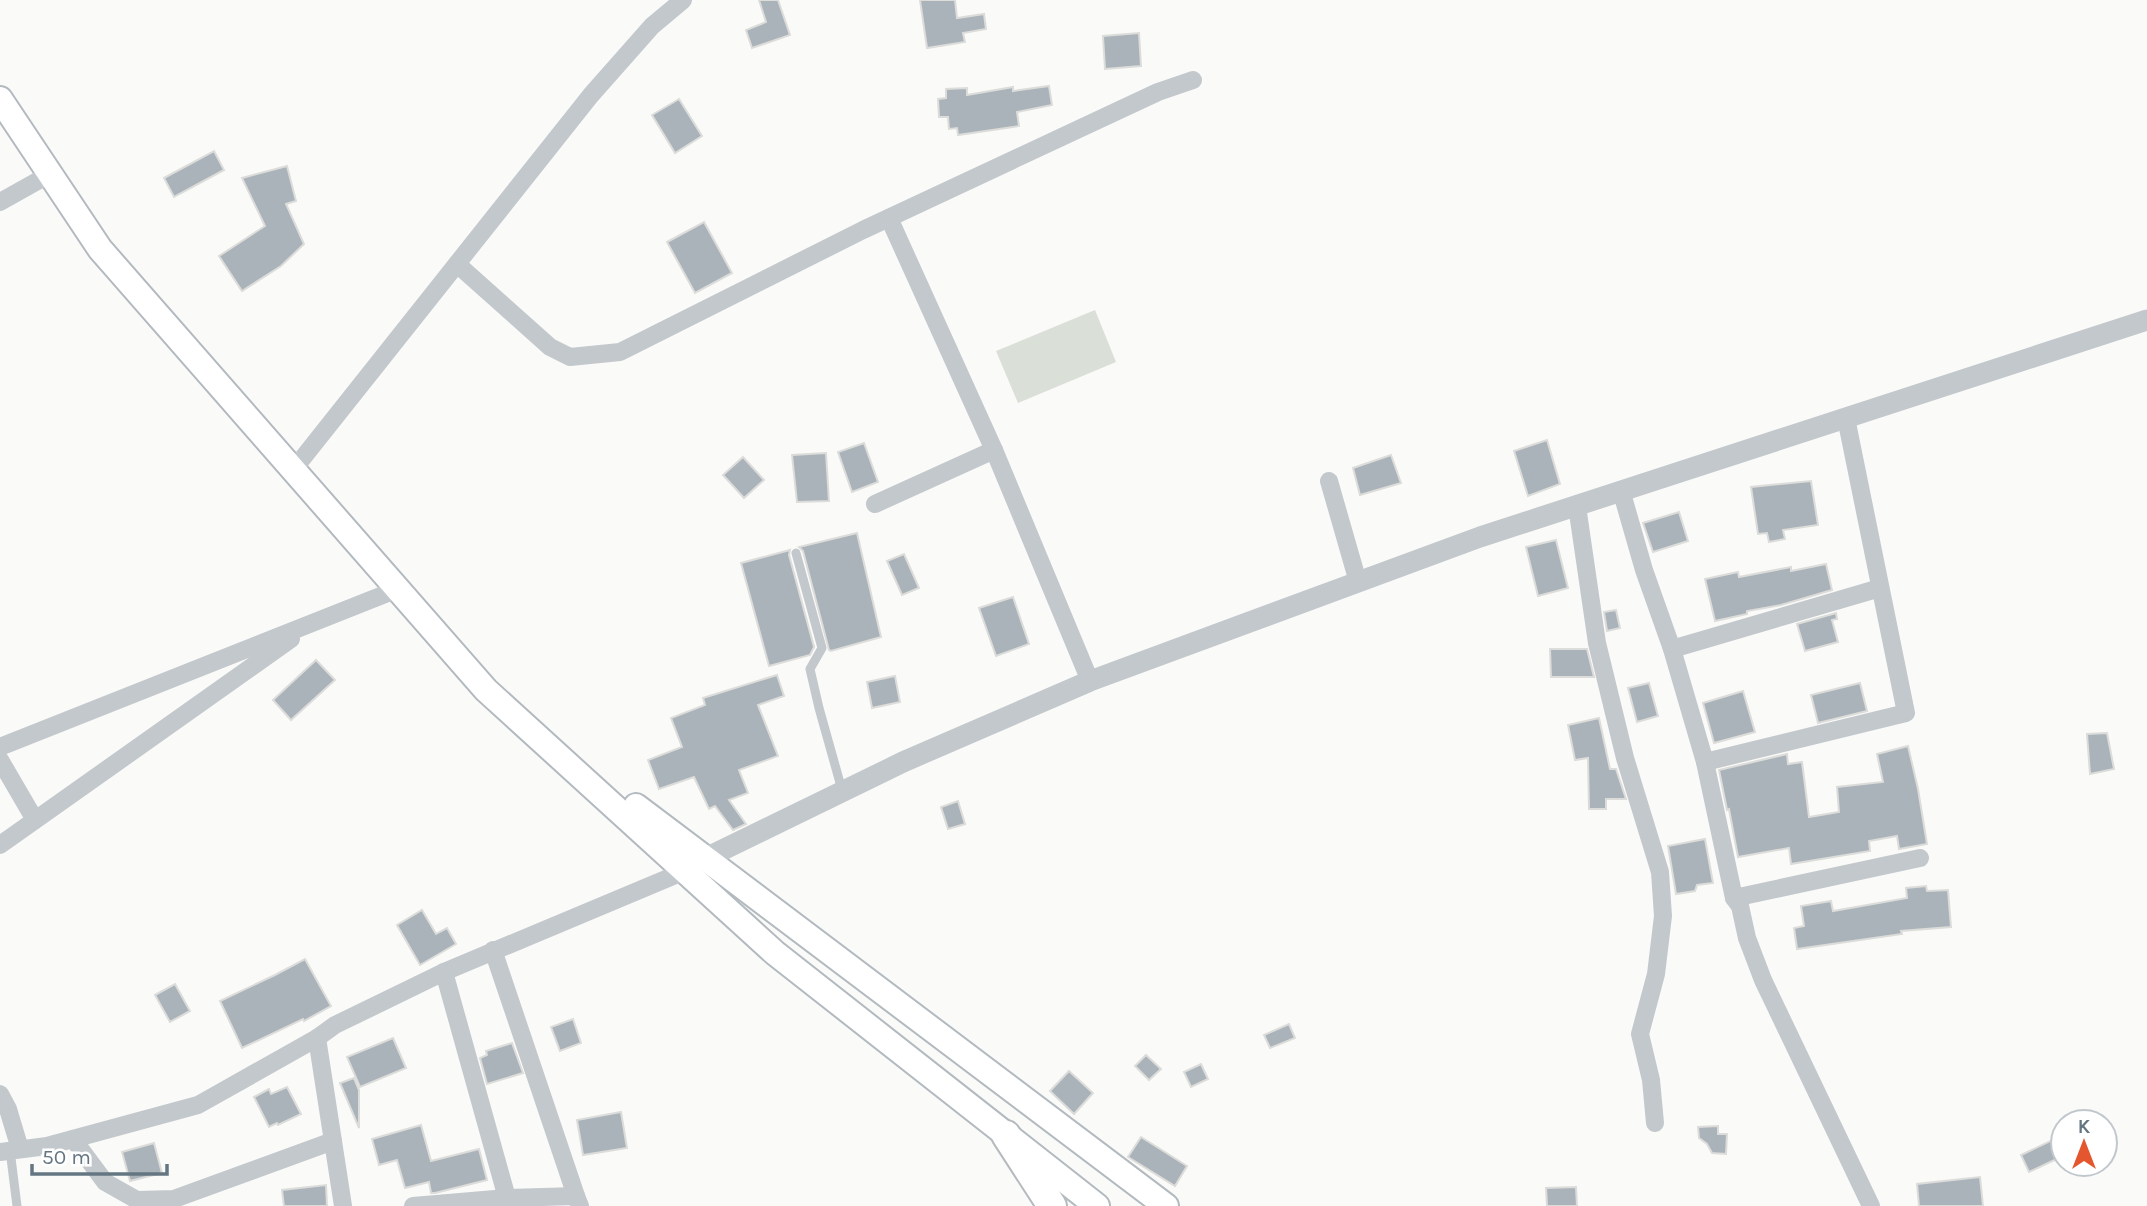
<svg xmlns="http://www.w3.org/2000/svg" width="2147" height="1206" font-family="Karla,sans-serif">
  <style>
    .green { fill: #dadfd7 }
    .building { fill: #aab3b9; stroke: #dcdcda; stroke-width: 2 }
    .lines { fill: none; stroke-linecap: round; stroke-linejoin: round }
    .secondary-casing { stroke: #b3babf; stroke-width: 28 }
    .primary-casing { stroke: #b5babe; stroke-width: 32 }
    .service { stroke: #c3c8cc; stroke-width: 9 }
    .minor { stroke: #c3c8cc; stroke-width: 18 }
    .tertiary { stroke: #c3c8cc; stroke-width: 21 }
    .secondary { stroke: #fff; stroke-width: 24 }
    .primary { stroke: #fff; stroke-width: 28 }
  </style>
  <rect width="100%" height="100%" fill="#fafaf8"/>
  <path class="green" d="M 1095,310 L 1116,362 L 1018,403 L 996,351 Z"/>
  <g class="building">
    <path d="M 759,0 L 778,0 L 790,35 L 752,48 L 746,30 L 766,22 Z"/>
    <path d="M 920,0 L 955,0 L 957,18 L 984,14 L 986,29 L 963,33 L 965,42 L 927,48 Z"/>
    <path d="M 1139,33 L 1141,66 L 1105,69 L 1103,36 Z"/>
    <path d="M 1049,86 L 1052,105 L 1017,112 L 1019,126 L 958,135 L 957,128 L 949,129 L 948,117 L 939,117 L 938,99 L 946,98 L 946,89 L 967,88 L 967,95 L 1013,87 L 1013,91 Z"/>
    <path d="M 679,99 L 702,136 L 675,153 L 652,115 Z"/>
    <path d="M 214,151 L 224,170 L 174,197 L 164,178 Z"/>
    <path d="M 287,166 L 296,201 L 286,204 L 304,244 L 281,266 L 242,291 L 219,256 L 265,226 L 242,178 Z"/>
    <path d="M 704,222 L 732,273 L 695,293 L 667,242 Z"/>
    <path d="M 1547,440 L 1560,484 L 1528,496 L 1514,451 Z"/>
    <path d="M 864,443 L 878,482 L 852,492 L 838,452 Z"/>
    <path d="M 826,453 L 829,501 L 797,502 L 792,455 Z"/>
    <path d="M 1391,455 L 1401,483 L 1360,495 L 1353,468 Z"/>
    <path d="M 743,457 L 764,480 L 744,498 L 723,475 Z"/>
    <path d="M 1811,481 L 1818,525 L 1783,530 L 1785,539 L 1769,542 L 1767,533 L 1758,534 L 1751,487 Z"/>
    <path d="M 1679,512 L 1688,541 L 1653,552 L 1643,523 Z"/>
    <path d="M 857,533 L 881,637 L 831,651 L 829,650 L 803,551 L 799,547 Z"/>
    <path d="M 1556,540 L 1568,588 L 1538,596 L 1526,547 Z"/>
    <path d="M 790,550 L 789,555 L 814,647 L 810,655 L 769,666 L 741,563 Z"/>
    <path d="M 904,554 L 919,588 L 902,595 L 887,561 Z"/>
    <path d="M 1826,564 L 1832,590 L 1781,605 L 1747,611 L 1747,614 L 1715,621 L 1705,579 L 1738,572 L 1739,577 L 1791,567 L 1791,571 Z"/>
    <path d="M 1013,597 L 1029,644 L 996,656 L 979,608 Z"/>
    <path d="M 1616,610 L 1620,628 L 1607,631 L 1604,612 Z"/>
    <path d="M 1836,613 L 1837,619 L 1832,620 L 1838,642 L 1805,651 L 1797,624 Z"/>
    <path d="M 1550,649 L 1587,649 L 1594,677 L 1551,677 Z"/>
    <path d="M 316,660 L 335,680 L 291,720 L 273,700 Z"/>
    <path d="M 777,675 L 784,696 L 758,705 L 778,756 L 739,770 L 748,793 L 729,800 L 746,824 L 733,830 L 715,806 L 709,809 L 694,777 L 659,789 L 648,760 L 682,747 L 671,718 L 705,705 L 703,698 Z"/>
    <path d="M 895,676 L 900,702 L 872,708 L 867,682 Z"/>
    <path d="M 1649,683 L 1658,716 L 1637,722 L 1628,688 Z"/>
    <path d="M 1860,683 L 1867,711 L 1818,723 L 1811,695 Z"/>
    <path d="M 1743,691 L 1755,732 L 1714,743 L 1703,703 Z"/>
    <path d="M 1599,718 L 1610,769 L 1616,769 L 1626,799 L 1606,799 L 1606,809 L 1589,809 L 1588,758 L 1575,760 L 1568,725 Z"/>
    <path d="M 2107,733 L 2114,769 L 2090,774 L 2087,734 Z"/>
    <path d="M 1908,746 L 1918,789 L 1927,844 L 1899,849 L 1897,836 L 1869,841 L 1870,851 L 1791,864 L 1789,848 L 1738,857 L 1729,809 L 1727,810 L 1719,770 L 1787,754 L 1788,764 L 1802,762 L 1809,817 L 1839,812 L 1837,787 L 1883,782 L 1877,754 Z"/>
    <path d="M 958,801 L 965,824 L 948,829 L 941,807 Z"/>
    <path d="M 1705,839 L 1713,883 L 1697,885 L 1695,891 L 1676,894 L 1668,846 Z"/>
    <path d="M 1926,886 L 1927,891 L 1948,890 L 1951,927 L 1901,931 L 1902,934 L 1797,949 L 1794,928 L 1804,926 L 1801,906 L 1831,901 L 1833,911 L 1907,898 L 1906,888 Z"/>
    <path d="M 422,910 L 436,934 L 447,928 L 456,944 L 420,965 L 397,925 Z"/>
    <path d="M 305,959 L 331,1006 L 304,1021 L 303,1019 L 242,1048 L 220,1001 L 275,975 Z"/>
    <path d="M 175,984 L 190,1011 L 170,1022 L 155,995 Z"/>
    <path d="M 573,1019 L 581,1043 L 560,1051 L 551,1027 Z"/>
    <path d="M 1289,1024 L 1295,1038 L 1270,1048 L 1264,1035 Z"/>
    <path d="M 393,1038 L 406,1068 L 360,1087 L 347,1057 Z"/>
    <path d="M 512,1043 L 523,1073 L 487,1084 L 480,1058 L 487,1055 L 486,1051 Z"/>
    <path d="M 1146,1055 L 1161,1069 L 1149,1080 L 1135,1066 Z"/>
    <path d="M 1201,1064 L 1208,1079 L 1191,1087 L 1184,1072 Z"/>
    <path d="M 1069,1071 L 1093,1093 L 1074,1114 L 1050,1091 Z"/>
    <path d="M 354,1078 L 359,1090 L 359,1128 L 340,1083 Z"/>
    <path d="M 287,1087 L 301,1114 L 278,1125 L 277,1123 L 269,1127 L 254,1097 L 269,1089 L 271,1094 Z"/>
    <path d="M 621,1112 L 627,1148 L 583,1155 L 577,1120 Z"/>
    <path d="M 421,1125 L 431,1161 L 479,1149 L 487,1180 L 435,1193 L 431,1193 L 429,1182 L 405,1188 L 397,1160 L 379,1165 L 372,1139 Z"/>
    <path d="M 1718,1126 L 1718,1134 L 1727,1134 L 1726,1154 L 1712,1153 L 1707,1144 L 1699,1138 L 1698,1127 Z"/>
    <path d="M 2063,1135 L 2063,1156 L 2029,1172 L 2021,1155 Z"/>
    <path d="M 1141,1137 L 1187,1166 L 1175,1186 L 1128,1157 Z"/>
    <path d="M 154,1143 L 162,1173 L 130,1181 L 122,1152 Z"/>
    <path d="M 1980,1177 L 1983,1206 L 1919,1206 L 1917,1184 Z"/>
    <path d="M 326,1185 L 327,1206 L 284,1206 L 282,1190 Z"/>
    <path d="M 1576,1187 L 1577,1206 L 1547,1206 L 1546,1188 Z"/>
  </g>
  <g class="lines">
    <defs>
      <g id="secondary">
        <path d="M 0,99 L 100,249 L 486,690 L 775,953 L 1097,1206"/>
        <path d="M 636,806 L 1166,1206"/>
      </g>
      <path id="primary" d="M 1006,1135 L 1052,1206"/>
    </defs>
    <use href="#secondary" class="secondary-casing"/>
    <use href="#primary" class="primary-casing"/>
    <g class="service">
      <path d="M 796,553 L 822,648 L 810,669 L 819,708 L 842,790"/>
      <path d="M 10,1150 L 17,1206"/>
    </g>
    <g class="minor">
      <path d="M 0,202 L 50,174"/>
      <path d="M 889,218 L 994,450 L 1090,681"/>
      <path d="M 457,264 L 550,347 L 570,357 L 620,352 L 863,230 L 1158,92 L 1193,80"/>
      <path d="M 294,469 L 591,95 L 652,26 L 683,0"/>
      <path d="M 1329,481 L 1358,582"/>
      <path d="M 1621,490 L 1644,570 L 1672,649 L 1705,762 L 1734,898 L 1740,906 L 1747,938 L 1763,980 L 1871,1206"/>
      <path d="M 875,504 L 994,450"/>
      <path d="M 1577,506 L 1597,643 L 1625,758 L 1660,872 L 1663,916 L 1656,974 L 1640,1034 L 1651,1080 L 1655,1123"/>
      <path d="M 1672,649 L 1880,588"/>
      <path d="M 0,747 L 398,589"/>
      <path d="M 0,760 L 35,820"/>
      <path d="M 1705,762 L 1906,713 L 1846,418"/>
      <path d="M 0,845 L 291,639"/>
      <path d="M 1734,898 L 1920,858"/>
      <path d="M 493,950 L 576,1196"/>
      <path d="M 444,972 L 507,1198"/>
      <path d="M 317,1038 L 343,1206"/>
      <path d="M 0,1094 L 8,1109 L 20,1149"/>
      <path d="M 73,1139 L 105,1182 L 137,1200 L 174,1199 L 333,1141"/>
      <path d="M 0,1152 L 47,1146 L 198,1105 L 317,1038 L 335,1025 L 444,972 L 685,871"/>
      <path d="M 413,1206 L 507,1198 L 576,1196 L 580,1206"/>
    </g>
    <path class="tertiary" d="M 704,859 L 903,762 L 1090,681 L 1480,537 L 2147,320"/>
    <use href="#secondary" class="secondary"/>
    <use href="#primary" class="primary"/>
  </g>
  <g transform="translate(2084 1143)"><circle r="33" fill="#ffffff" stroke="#c1c8cd" stroke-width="2"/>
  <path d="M0-5L12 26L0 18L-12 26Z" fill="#e4572e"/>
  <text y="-10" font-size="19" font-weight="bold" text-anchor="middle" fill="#657683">K</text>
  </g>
  <path d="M32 1164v10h135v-10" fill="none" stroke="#657683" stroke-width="3.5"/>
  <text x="42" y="1164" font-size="21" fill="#657683" stroke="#ffffff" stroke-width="5" paint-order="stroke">50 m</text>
</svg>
